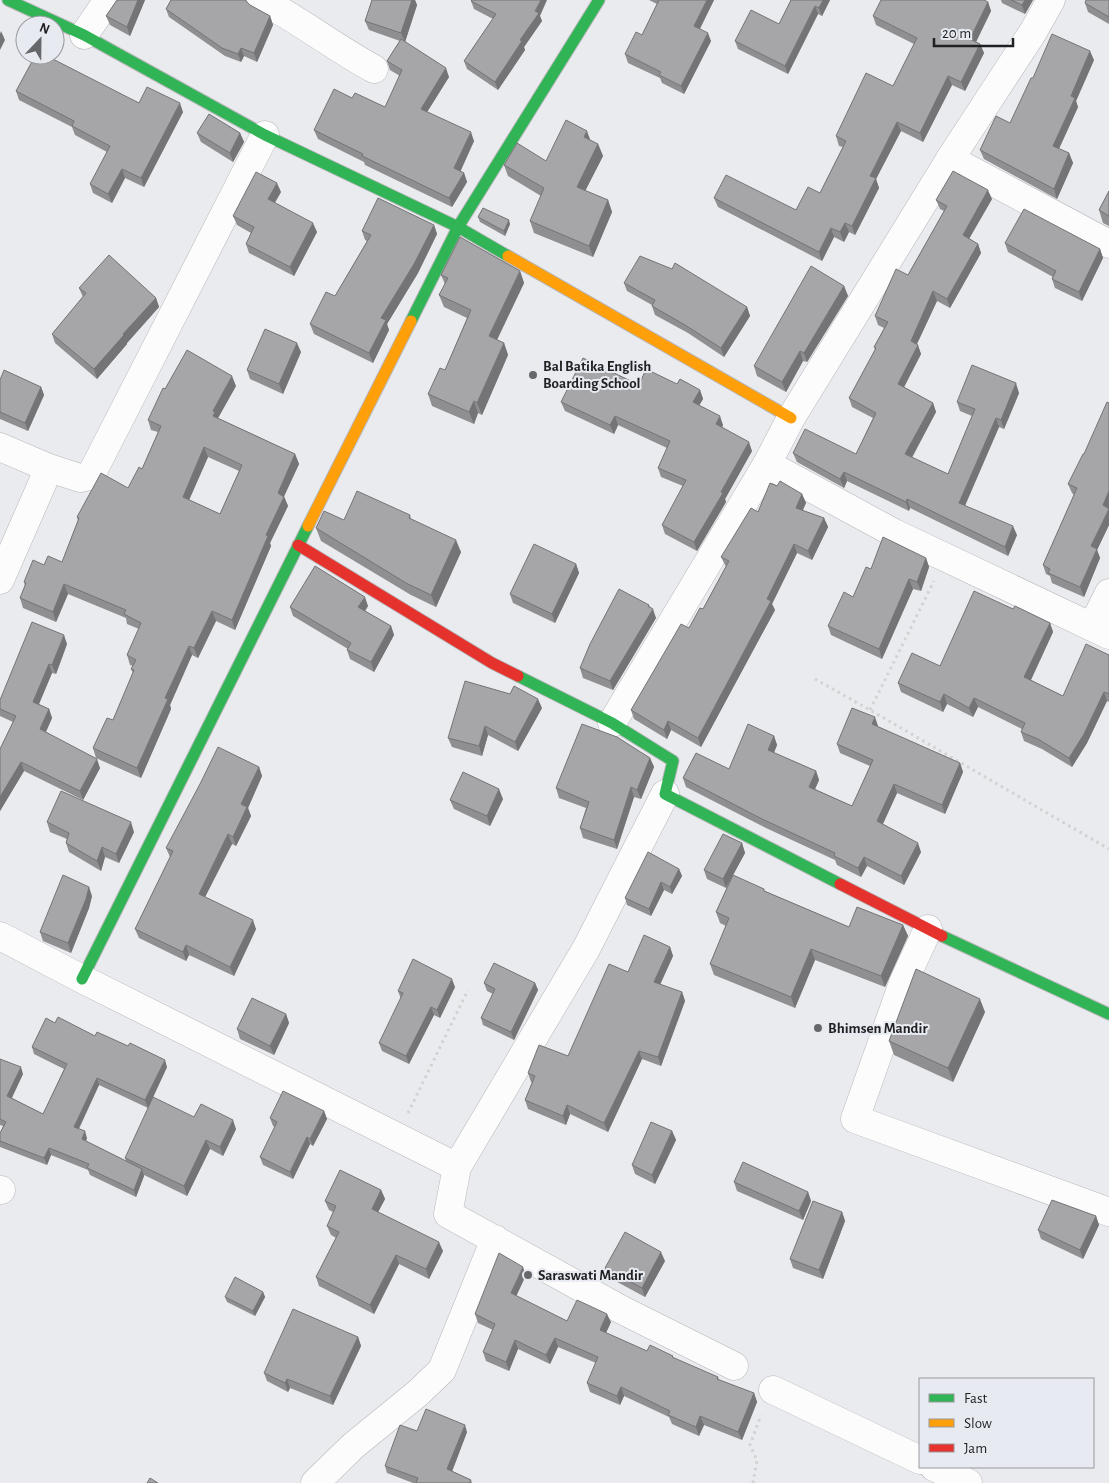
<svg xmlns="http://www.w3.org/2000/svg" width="1109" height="1483" font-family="'Alegreya Sans',sans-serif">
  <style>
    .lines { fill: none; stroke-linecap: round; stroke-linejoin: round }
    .street-casing { stroke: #b7b7ba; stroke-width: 29 }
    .fast-casing { stroke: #b7b7ba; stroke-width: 13 }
    .slow-casing { stroke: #b7b7ba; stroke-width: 13 }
    .jam-casing { stroke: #b7b7ba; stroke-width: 13 }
    .path { stroke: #d2d2d3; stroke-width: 3; stroke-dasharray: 2.5 4; stroke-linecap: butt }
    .street { stroke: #fcfcfd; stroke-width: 28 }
    .fast { stroke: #30b455; stroke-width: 11 }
    .slow { stroke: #ff9f0a; stroke-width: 11 }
    .jam { stroke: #e5322d; stroke-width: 11 }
    .wall { fill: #8f8f91; fill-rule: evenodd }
    .shaded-wall { fill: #747476 }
    .building { fill: #a6a6a9; stroke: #747476; fill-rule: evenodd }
    .poi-dot { fill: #66676a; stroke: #e8eaf1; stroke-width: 2 }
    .labels { text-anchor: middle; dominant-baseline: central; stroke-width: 4; stroke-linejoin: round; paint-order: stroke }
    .poi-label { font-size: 15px; font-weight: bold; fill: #1f2022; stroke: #e8eaf1; text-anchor: start }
  </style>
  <rect width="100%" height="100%" fill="#eaebef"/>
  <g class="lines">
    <defs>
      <g id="street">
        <path d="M 261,0 C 301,21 335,48 374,69"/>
        <path d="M 84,35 L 108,0"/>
        <path d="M 950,159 L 1109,244"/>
        <path d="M 0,447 L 49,468 L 80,478 L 89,476 L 93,471 L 265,135"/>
        <path d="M 767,464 L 894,533 L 1109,635"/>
        <path d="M 0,580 L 49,468"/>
        <path d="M 1092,627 L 1109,593"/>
        <path d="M 612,723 L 767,464 L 791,418 L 950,159 L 1033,32 L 1051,0"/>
        <path d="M 665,794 L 586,949 L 457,1167 L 448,1214 L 622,1310 L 734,1366"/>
        <path d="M 928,929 L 903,983 L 855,1119 L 1109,1212"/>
        <path d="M 0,936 L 82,979 L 457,1167"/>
        <path d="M 0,1190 L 1,1190"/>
        <path d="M 773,1390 L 920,1460"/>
        <path d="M 934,1467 L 968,1483"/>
        <path d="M 315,1483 L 353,1446 L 418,1393 L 442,1370 L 495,1239"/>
      </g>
      <g id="fast">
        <path d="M 8,0 L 84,35 L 265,135 L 458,227 L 508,256"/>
        <path d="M 411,321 L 458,227 L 599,0"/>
        <path d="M 518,676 L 612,723 L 673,761 L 665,794 L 840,884"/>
        <path d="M 942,936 L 1109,1014"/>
        <path d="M 82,979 L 308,526"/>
      </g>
      <g id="slow">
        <path d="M 508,256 L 791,418"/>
        <path d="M 308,526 L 411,321"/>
      </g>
      <g id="jam">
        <path d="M 298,545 L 492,663 L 518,676"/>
        <path d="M 840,884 L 942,936"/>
      </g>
    </defs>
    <use href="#street" class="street-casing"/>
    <use href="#fast" class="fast-casing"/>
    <use href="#slow" class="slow-casing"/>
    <use href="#jam" class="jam-casing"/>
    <g class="path">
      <path d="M 815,679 L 870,710 L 1109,849"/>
      <path d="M 870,710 L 934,581"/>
      <path d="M 408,1113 L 468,990"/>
      <path d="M 753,1483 L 757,1460 L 750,1445 L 761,1415"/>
    </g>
    <use href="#street" class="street"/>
    <use href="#fast" class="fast"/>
    <use href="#slow" class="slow"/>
    <use href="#jam" class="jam"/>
  </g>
  <g class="wall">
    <path d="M 117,0 L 145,0 L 130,36 L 110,25 L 106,16 Z"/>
    <path d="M 171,0 L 246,0 L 250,5 L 270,16 L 273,25 L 257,62 L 244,56 L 241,62 L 225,56 L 169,17 L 166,9 Z"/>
    <path d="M 372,0 L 415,0 L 417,5 L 405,42 L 449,77 L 427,112 L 474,141 L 460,171 L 464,173 L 467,182 L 452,207 L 365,165 L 364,162 L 318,139 L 314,130 L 352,98 L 385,107 L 400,76 L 390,70 L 387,61 L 400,41 L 369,30 L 365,21 Z"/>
    <path d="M 649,0 L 714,0 L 700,29 L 711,41 L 684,94 L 662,83 L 660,78 L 628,63 L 625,54 L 642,35 L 657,4 Z"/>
    <path d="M 791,0 L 830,0 L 822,16 L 818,14 L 788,74 L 738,49 L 735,41 L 779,24 Z"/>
    <path d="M 1001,0 L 1033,0 L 1025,14 L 1002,3 Z"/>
    <path d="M 1109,0 L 1109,24 L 1088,12 L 1085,3 Z"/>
    <path d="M 471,1 L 540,16 L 542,21 L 524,47 L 525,50 L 498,90 L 467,69 L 464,61 L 493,19 L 474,9 Z"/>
    <path d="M 988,2 L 991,11 L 976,42 L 980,44 L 984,53 L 965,91 L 952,85 L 923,142 L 901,131 L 876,179 L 879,188 L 855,235 L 849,232 L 844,242 L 834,237 L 822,261 L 718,207 L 714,198 L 796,210 L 820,193 L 843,147 L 839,146 L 836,136 L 893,86 L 914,44 L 876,25 L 873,16 Z"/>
    <path d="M 42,60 L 139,103 L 183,112 L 144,187 L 125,178 L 112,203 L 93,193 L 90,184 L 107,152 L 75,135 L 72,127 L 19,100 L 16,91 Z"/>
    <path d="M 1094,60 L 1076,101 L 1078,107 L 1059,149 L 1069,153 L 1073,163 L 1057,199 L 984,159 L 980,150 L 1010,123 Z"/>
    <path d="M 197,133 L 240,133 L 244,142 L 233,162 L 201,142 Z"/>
    <path d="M 590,140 L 598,144 L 603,156 L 585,191 L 608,200 L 612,212 L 593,257 L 534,233 L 530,221 L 541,196 L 508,176 L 504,165 L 546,161 Z"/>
    <path d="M 1109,191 L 1109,226 L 1103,223 L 1099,210 Z"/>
    <path d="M 281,192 L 275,203 L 317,232 L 294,276 L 249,253 L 246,244 L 251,233 L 237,225 L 233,216 Z"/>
    <path d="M 992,199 L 969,239 L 978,244 L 981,253 L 950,308 L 937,301 L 917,344 L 921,354 L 904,387 L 933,403 L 936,412 L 912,458 L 948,474 L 972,416 L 960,411 L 957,402 L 1019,393 L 1004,429 L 999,427 L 965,506 L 1017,535 L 1008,556 L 910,508 L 909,511 L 847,481 L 844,488 L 797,462 L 793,453 L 856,454 L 873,418 L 852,407 L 849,398 L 875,350 L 874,347 L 884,328 L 878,325 L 875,316 L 908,275 L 944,211 L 940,209 L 936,200 Z"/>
    <path d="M 478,217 L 510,224 L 505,236 L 480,222 Z"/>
    <path d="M 434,225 L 437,234 L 418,273 L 387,324 L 389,330 L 373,363 L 314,334 L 310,324 L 335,296 L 367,241 L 365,240 L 362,231 Z"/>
    <path d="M 1005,243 L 1100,249 L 1103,258 L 1082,301 L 1055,288 L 1052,279 L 1053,277 L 1008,252 Z"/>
    <path d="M 520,271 L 524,283 L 497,340 L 504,343 L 508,355 L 482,415 L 478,413 L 474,424 L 432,406 L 428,394 L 445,370 L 467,318 L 444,307 L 439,295 L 445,284 L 441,275 Z"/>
    <path d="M 624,283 L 747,307 L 750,316 L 724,357 L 688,333 L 655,315 L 652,306 L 652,305 L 627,291 Z"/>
    <path d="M 844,286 L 848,296 L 807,362 L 803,361 L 786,392 L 757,376 L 754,366 Z"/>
    <path d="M 79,288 L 156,298 L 159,307 L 127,343 L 127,344 L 97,379 L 55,343 L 52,334 L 83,297 Z"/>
    <path d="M 301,352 L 283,394 L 250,379 L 247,370 Z"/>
    <path d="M 0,380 L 41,387 L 44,395 L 28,431 L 0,419 Z"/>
    <path d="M 677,384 L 700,390 L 703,399 L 699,405 L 723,425 L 722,427 L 752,451 L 725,499 L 726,502 L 697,551 L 665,534 L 662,525 L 683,486 L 661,477 L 658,468 L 667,448 L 618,425 L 614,434 L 565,411 L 561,402 L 639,385 Z"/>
    <path d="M 236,386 L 218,418 L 295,454 L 299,464 L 284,496 L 288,506 L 270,543 L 271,546 L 235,630 L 216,621 L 198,658 L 192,655 L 170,705 L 171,709 L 141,778 L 96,758 L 93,748 L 113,720 L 133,673 L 131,669 L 133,666 L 130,665 L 127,655 L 139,629 L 127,624 L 126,618 L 68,594 L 56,622 L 23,608 L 20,598 L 25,586 L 24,582 L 44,565 L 62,562 L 78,521 L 77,517 L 128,488 L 142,469 L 158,432 L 151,430 L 148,420 L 165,389 ZM 208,457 L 239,471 L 220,514 L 189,500 Z"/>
    <path d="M 1109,403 L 1109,525 L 1097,550 L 1100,558 L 1084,597 L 1052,583 L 1050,576 L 1046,574 L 1043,565 L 1074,495 L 1072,493 L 1068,484 L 1084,454 Z"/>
    <path d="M 777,486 L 802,494 L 806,503 L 802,510 L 824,518 L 828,527 L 812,560 L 797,553 L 772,604 L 775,610 L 701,747 L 671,730 L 667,739 L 634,719 L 631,710 L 703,609 L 726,566 L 725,565 L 721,557 L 758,512 Z"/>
    <path d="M 410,515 L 411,519 L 461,552 L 436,607 L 411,595 L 321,541 L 316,528 L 344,520 Z"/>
    <path d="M 926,558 L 929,567 L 921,591 L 913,589 L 882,659 L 831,635 L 828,626 L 853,597 L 871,569 Z"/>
    <path d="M 576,564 L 579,573 L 555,623 L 513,603 L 510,594 Z"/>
    <path d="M 368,606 L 365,611 L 391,626 L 394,635 L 374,672 L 350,659 L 347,650 L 348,649 L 293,616 L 290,607 Z"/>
    <path d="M 650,608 L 656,618 L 613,690 L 583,678 L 580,668 Z"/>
    <path d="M 1013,609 L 1050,623 L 1053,632 L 1031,680 L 1063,696 L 1109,655 L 1109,702 L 1107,701 L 1087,743 L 1072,767 L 1042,749 L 1024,741 L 1021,732 L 1022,729 L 978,707 L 973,717 L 947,704 L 943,712 L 901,692 L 898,683 L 940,666 Z"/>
    <path d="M 67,644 L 56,674 L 52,673 L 39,704 L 49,709 L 52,718 L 46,732 L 100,768 L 83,800 L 24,771 L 0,811 L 0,749 L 13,722 L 0,716 L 0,700 Z"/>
    <path d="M 542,708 L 518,751 L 488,735 L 482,756 L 452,747 L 448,738 Z"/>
    <path d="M 878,726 L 878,727 L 960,763 L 963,772 L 945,814 L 897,793 L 883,824 L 921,852 L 904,885 L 867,866 L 861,877 L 837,865 L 835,860 L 766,828 L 686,787 L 683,778 L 729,769 L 774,736 L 777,745 L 774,753 L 816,771 L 819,780 L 815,789 L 852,806 L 870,766 L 840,753 L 837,744 Z"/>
    <path d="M 650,758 L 654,767 L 641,799 L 634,797 L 617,849 L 583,838 L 580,828 L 586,808 L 559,798 L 556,788 Z"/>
    <path d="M 259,767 L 262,776 L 248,808 L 251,816 L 236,846 L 232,844 L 205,897 L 256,929 L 234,976 L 189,955 L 186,961 L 139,938 L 135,929 L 170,857 L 166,848 Z"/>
    <path d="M 503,799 L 490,826 L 454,809 L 450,800 Z"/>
    <path d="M 47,822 L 134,832 L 119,863 L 105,857 L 101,871 L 69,852 L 66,843 L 67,839 L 50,832 Z"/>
    <path d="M 742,843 L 745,853 L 733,875 L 765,891 L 849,927 L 903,925 L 908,936 L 885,987 L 815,960 L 795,1008 L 714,975 L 710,964 L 726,926 L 720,923 L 716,912 L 732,876 L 726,888 L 707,879 L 704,870 Z"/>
    <path d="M 679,869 L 682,876 L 672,894 L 664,890 L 651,916 L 627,905 L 625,898 Z"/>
    <path d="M 92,896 L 89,908 L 71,953 L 43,941 L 40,932 Z"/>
    <path d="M 670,947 L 673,956 L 660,985 L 682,992 L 685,1001 L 661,1066 L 642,1059 L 608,1132 L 570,1114 L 566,1125 L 528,1109 L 525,1100 L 532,1083 L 531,1082 L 528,1073 L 568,1056 L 628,972 Z"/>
    <path d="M 484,983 L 535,983 L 538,990 L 514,1040 L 483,1025 L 481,1018 L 493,994 L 487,991 Z"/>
    <path d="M 455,987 L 440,1018 L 434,1015 L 409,1064 L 382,1051 L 379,1043 L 401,999 L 398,991 Z"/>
    <path d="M 985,1012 L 953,1082 L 894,1055 L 889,1041 Z"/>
    <path d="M 286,1014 L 289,1023 L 274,1055 L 240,1039 L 237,1029 Z"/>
    <path d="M 55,1023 L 95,1036 L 167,1067 L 148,1108 L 99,1085 L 79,1129 L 87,1138 L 86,1141 L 126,1161 L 125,1158 L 194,1117 L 236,1129 L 223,1156 L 210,1149 L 187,1196 L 144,1175 L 144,1176 L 136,1197 L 90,1175 L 88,1170 L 51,1155 L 47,1165 L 0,1147 L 0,1133 L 3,1126 L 0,1125 L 0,1059 L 23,1074 L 12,1098 L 43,1114 L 64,1069 L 34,1054 L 32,1047 Z"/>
    <path d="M 324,1111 L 327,1119 L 313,1146 L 310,1144 L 293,1179 L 263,1165 L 260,1157 L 275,1127 L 273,1126 L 270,1118 Z"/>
    <path d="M 672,1131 L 676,1140 L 655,1184 L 635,1174 L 632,1165 Z"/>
    <path d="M 734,1182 L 808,1192 L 811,1201 L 803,1220 L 737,1191 Z"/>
    <path d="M 381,1190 L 385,1199 L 378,1212 L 443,1251 L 429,1279 L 399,1264 L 374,1314 L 319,1286 L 316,1277 L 336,1238 L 331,1235 L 327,1226 L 333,1212 L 329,1210 L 325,1201 Z"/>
    <path d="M 842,1212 L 845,1221 L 823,1279 L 793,1268 L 790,1259 Z"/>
    <path d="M 1096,1216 L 1099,1225 L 1083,1259 L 1041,1239 L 1038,1230 Z"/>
    <path d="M 665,1261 L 645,1297 L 608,1277 L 605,1268 Z"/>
    <path d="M 526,1275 L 516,1296 L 567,1321 L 611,1322 L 606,1333 L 647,1351 L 673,1358 L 718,1377 L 719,1380 L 754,1393 L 757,1402 L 742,1440 L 704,1425 L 699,1436 L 672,1424 L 669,1417 L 624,1396 L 620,1405 L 590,1392 L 587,1383 L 596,1363 L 558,1347 L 550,1364 L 518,1349 L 509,1371 L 486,1361 L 483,1352 L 493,1330 L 478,1323 L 475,1314 Z"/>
    <path d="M 263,1292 L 265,1297 L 255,1316 L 227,1302 L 225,1297 Z"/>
    <path d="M 358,1337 L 361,1346 L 333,1405 L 290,1388 L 288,1392 L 267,1381 L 264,1373 Z"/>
    <path d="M 417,1431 L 467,1432 L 452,1471 L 471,1480 L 472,1483 L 413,1483 L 387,1473 L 385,1466 Z"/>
  </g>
  <g class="shaded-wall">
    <path d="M 138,0 L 145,0 L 130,36 L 127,27 Z"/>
    <path d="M 412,0 L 415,0 L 417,5 L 405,42 L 401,33 Z"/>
    <path d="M 541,0 L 547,0 L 540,16 L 542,21 L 524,47 L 525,50 L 498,90 L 495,82 L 520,40 Z"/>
    <path d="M 707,0 L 714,0 L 697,34 L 694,26 Z"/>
    <path d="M 823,0 L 830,0 L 822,16 L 819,8 Z"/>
    <path d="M 1025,0 L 1033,0 L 1025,14 L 1022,5 Z"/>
    <path d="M 988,2 L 991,11 L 973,48 L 970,39 Z"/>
    <path d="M 815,6 L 818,14 L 788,74 L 785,66 Z"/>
    <path d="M 270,16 L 273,25 L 257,62 L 254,53 Z"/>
    <path d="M 1,31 L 5,40 L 0,50 L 0,34 Z"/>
    <path d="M 708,33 L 711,41 L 684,94 L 681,86 Z"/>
    <path d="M 980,44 L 984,53 L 965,91 L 961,82 Z"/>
    <path d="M 241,48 L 244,56 L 241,62 L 238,54 Z"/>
    <path d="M 1090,51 L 1094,60 L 1076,101 L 1078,107 L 1056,155 L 1053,146 L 1071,96 Z"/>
    <path d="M 446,68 L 449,77 L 424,117 L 421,109 Z"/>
    <path d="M 948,76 L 952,85 L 923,142 L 920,133 Z"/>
    <path d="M 180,103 L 183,112 L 144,187 L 141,178 Z"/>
    <path d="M 897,122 L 901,131 L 876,179 L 879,188 L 855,235 L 852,226 L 870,176 Z"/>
    <path d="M 587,131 L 591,142 L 584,137 Z"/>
    <path d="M 471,132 L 474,141 L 458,177 L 454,168 Z"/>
    <path d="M 240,133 L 244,142 L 233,162 L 230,153 Z"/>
    <path d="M 598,144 L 603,156 L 581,199 L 577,187 Z"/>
    <path d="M 1069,153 L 1073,163 L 1057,199 L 1054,189 Z"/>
    <path d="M 122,169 L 125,178 L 112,203 L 108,194 Z"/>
    <path d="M 464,173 L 467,182 L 452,207 L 449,198 Z"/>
    <path d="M 277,183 L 281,192 L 271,208 L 268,199 Z"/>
    <path d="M 988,190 L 992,199 L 966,244 L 963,235 Z"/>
    <path d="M 608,200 L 612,212 L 593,257 L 589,246 Z"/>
    <path d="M 509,220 L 510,224 L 505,236 L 504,231 Z"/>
    <path d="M 313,223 L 317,232 L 294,276 L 290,267 Z"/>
    <path d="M 845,223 L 849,232 L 844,242 L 840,232 Z"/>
    <path d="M 434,225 L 437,234 L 418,273 L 387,324 L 389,330 L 373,363 L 369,353 L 381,318 Z"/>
    <path d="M 831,228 L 834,237 L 822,261 L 819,252 Z"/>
    <path d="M 978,244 L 981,253 L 950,308 L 947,299 Z"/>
    <path d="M 1100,249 L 1103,258 L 1082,301 L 1079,292 Z"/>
    <path d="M 520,271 L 524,283 L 493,348 L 489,336 Z"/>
    <path d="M 844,286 L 848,296 L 807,362 L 804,353 Z"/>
    <path d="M 933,291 L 937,301 L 914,350 L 911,341 Z"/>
    <path d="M 156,298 L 159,307 L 127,343 L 127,344 L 97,379 L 94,369 L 123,334 Z"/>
    <path d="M 747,307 L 750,316 L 724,357 L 721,348 Z"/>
    <path d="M 297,343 L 301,352 L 283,394 L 279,384 Z"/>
    <path d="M 504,343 L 508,355 L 482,415 L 477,403 Z"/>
    <path d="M 918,345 L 921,354 L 901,393 L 898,384 Z"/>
    <path d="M 800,351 L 803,361 L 786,392 L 782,382 Z"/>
    <path d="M 232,376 L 236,386 L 218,418 L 213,416 L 213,411 Z"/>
    <path d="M 1016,383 L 1019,393 L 1004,429 L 1001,420 Z"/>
    <path d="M 41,387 L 44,395 L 28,431 L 25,423 Z"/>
    <path d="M 700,390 L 703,399 L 696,411 L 693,402 Z"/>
    <path d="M 474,401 L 478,413 L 474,424 L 469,412 Z"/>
    <path d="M 933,403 L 936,412 L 908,464 L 905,454 Z"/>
    <path d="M 615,416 L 618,425 L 614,434 L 610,425 Z"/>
    <path d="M 720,416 L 723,425 L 719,433 L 716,424 Z"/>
    <path d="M 996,418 L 999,427 L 962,512 L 959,503 Z"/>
    <path d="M 749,442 L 752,451 L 725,499 L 726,502 L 697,551 L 694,542 Z"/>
    <path d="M 204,447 L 208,457 L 186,507 L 183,497 Z"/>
    <path d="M 295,454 L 299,464 L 281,503 L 278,493 Z"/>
    <path d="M 844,472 L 847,481 L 844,488 L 840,479 Z"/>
    <path d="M 1109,491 L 1109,508 L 1103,505 Z"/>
    <path d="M 802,494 L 806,503 L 800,517 L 796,508 Z"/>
    <path d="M 284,497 L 288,506 L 270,543 L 271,546 L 235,630 L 232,620 L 266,535 Z"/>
    <path d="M 907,499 L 910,508 L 909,511 L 906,502 Z"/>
    <path d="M 1109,509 L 1109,525 L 1097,550 L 1100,558 L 1084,597 L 1080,587 L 1091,546 Z"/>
    <path d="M 824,518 L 828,527 L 812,560 L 808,551 Z"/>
    <path d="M 1013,526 L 1017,535 L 1008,556 L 1005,547 Z"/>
    <path d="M 456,540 L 461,552 L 436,607 L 431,595 Z"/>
    <path d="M 794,544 L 797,553 L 772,604 L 775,610 L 701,747 L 698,738 Z"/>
    <path d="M 926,558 L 929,567 L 921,591 L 917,582 Z"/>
    <path d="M 576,564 L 579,573 L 555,623 L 552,614 Z"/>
    <path d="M 909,579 L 913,589 L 882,659 L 879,649 Z"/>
    <path d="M 64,584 L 68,594 L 56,622 L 53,612 Z"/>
    <path d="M 365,597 L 368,606 L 362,616 L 358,607 Z"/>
    <path d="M 649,605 L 652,611 L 653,609 L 656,618 L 613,690 L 610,681 Z"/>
    <path d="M 212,611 L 216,621 L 198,658 L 194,648 Z"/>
    <path d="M 1050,623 L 1053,632 L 1028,686 L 1024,677 Z"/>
    <path d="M 391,626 L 394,635 L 374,672 L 371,662 Z"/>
    <path d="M 64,635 L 67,644 L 56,674 L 52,665 Z"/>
    <path d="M 189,646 L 192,655 L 170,705 L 171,709 L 141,778 L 137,768 L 165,698 Z"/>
    <path d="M 49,664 L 52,673 L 36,711 L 33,702 Z"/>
    <path d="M 1104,692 L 1107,701 L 1087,743 L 1072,767 L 1069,758 Z"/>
    <path d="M 944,694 L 947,704 L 943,712 L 940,702 Z"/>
    <path d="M 974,698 L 978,707 L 973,717 L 969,708 Z"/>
    <path d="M 538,699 L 542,708 L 518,751 L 515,742 Z"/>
    <path d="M 49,709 L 52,718 L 43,738 L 40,729 Z"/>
    <path d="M 875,717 L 878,726 L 875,733 L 872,724 Z"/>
    <path d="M 668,721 L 671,730 L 667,739 L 664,730 Z"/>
    <path d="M 485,726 L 488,735 L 482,756 L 479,746 Z"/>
    <path d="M 774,736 L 777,745 L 771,759 L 768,750 Z"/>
    <path d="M 650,758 L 654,767 L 641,799 L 637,790 Z"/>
    <path d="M 97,759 L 100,768 L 83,800 L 80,791 Z"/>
    <path d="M 21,762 L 24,771 L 0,811 L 0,797 Z"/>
    <path d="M 960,763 L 963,772 L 945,814 L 942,805 Z"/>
    <path d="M 259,767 L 262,776 L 248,808 L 251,816 L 236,846 L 233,837 L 241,804 Z"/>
    <path d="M 816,771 L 819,780 L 812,796 L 809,787 Z"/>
    <path d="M 894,784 L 897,793 L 880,830 L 877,821 Z"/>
    <path d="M 631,787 L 634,797 L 617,849 L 614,840 Z"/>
    <path d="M 499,789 L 503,799 L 490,826 L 487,816 Z"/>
    <path d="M 131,822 L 134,832 L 119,863 L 116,854 Z"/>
    <path d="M 228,834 L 232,844 L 202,903 L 199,894 Z"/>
    <path d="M 742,843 L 745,853 L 726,888 L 723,879 Z"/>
    <path d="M 918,843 L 921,852 L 904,885 L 901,876 Z"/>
    <path d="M 102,847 L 105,857 L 101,871 L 97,861 Z"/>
    <path d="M 864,857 L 867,866 L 861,877 L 858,868 Z"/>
    <path d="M 679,869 L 682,876 L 672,894 L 670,887 Z"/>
    <path d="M 661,882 L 664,890 L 651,916 L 649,909 Z"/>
    <path d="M 89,887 L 92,896 L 89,908 L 71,953 L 68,943 Z"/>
    <path d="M 253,920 L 256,929 L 234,976 L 230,967 Z"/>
    <path d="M 903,925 L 908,936 L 885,987 L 881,976 Z"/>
    <path d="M 186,945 L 189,955 L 186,961 L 183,952 Z"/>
    <path d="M 670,947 L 673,956 L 657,991 L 654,982 Z"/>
    <path d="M 811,949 L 815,960 L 795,1008 L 791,997 Z"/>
    <path d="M 452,979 L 455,987 L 440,1018 L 437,1010 Z"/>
    <path d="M 535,983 L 538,990 L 514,1040 L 511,1032 Z"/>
    <path d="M 682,992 L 685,1001 L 661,1066 L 658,1057 Z"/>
    <path d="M 980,999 L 985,1012 L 953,1082 L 948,1068 Z"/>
    <path d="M 431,1007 L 434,1015 L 409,1064 L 406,1056 Z"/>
    <path d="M 286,1014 L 289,1023 L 274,1055 L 270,1046 Z"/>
    <path d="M 639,1051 L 642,1059 L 608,1132 L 604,1123 Z"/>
    <path d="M 165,1060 L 167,1067 L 148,1108 L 145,1100 Z"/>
    <path d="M 21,1067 L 23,1074 L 9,1103 L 7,1096 Z"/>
    <path d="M 97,1078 L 99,1085 L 76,1134 L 74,1127 Z"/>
    <path d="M 567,1105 L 570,1114 L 566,1125 L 563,1116 Z"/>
    <path d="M 324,1111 L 327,1119 L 313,1146 L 310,1139 Z"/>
    <path d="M 233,1120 L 236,1129 L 223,1156 L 220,1147 Z"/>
    <path d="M 85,1131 L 87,1138 L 84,1146 L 82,1139 Z"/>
    <path d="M 672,1131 L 676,1140 L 655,1184 L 652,1175 Z"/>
    <path d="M 307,1137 L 310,1144 L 293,1179 L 290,1172 Z"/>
    <path d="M 206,1140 L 210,1149 L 187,1196 L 184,1186 Z"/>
    <path d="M 49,1148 L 51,1155 L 47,1165 L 44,1158 Z"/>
    <path d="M 142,1169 L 144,1176 L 136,1197 L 134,1190 Z"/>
    <path d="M 381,1190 L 385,1199 L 375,1218 L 372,1209 Z"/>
    <path d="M 808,1192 L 811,1201 L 803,1220 L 799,1211 Z"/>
    <path d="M 842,1212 L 845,1221 L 823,1279 L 819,1270 Z"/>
    <path d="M 1096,1216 L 1099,1225 L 1083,1259 L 1080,1250 Z"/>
    <path d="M 439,1242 L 443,1251 L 429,1279 L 426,1269 Z"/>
    <path d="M 661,1252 L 665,1261 L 645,1297 L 642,1288 Z"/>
    <path d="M 396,1255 L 399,1264 L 374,1314 L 370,1305 Z"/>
    <path d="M 523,1267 L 526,1275 L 514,1301 L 511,1293 Z"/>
    <path d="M 263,1292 L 265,1297 L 255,1316 L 253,1311 Z"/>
    <path d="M 607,1314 L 611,1322 L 603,1339 L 600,1330 Z"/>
    <path d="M 358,1337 L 361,1346 L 333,1405 L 330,1396 Z"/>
    <path d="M 555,1338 L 558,1347 L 550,1364 L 546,1355 Z"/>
    <path d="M 515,1340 L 518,1349 L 509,1371 L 506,1362 Z"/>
    <path d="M 287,1379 L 290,1388 L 288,1392 L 285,1383 Z"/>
    <path d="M 621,1387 L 624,1396 L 620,1405 L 617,1396 Z"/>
    <path d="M 754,1393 L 757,1402 L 742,1440 L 738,1432 Z"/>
    <path d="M 700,1416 L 704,1425 L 699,1436 L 696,1427 Z"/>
    <path d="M 465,1425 L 467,1432 L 450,1477 L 447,1469 Z"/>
  </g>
  <g class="building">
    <path d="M 117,0 L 138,0 L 127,27 L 106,16 Z"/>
    <path d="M 171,0 L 245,0 L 250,5 L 270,16 L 254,53 L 241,48 L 238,54 L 222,48 L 166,9 Z"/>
    <path d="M 372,0 L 412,0 L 401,33 L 365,21 Z"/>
    <path d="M 472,0 L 541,0 L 535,11 L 539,13 L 520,40 L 522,41 L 495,82 L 464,61 L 496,14 L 471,1 Z"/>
    <path d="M 659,0 L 707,0 L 694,26 L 708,33 L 681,86 L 659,75 L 661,72 L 625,54 L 636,32 L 642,35 Z"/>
    <path d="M 791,0 L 823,0 L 819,8 L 815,6 L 785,66 L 735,41 L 751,10 L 779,24 Z"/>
    <path d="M 881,0 L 984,0 L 988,2 L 970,39 L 980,44 L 961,82 L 948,76 L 920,133 L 897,122 L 870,176 L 876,178 L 852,226 L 845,223 L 840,232 L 831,228 L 819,252 L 714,198 L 726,175 L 796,210 L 808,187 L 820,193 L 846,141 L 836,136 L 866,73 L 893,86 L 917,38 L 873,16 Z"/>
    <path d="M 1011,0 L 1025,0 L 1022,5 Z"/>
    <path d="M 1086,0 L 1109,0 L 1109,17 L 1085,3 Z"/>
    <path d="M 1052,34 L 1090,51 L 1071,96 L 1075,98 L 1053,146 L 1069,153 L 1054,189 L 980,150 L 996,116 L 1010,123 L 1031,78 L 1033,78 Z"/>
    <path d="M 401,39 L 446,68 L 421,109 L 471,132 L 454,168 L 464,173 L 449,198 L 362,156 L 363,154 L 314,130 L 334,89 L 352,98 L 355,93 L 385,107 L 402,70 L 387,61 Z"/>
    <path d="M 45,55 L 139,103 L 147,87 L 180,103 L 141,178 L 122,169 L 108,194 L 90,184 L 110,146 L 72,126 L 74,121 L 16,91 L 35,56 L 42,60 Z"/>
    <path d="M 209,114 L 240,133 L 230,153 L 197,133 Z"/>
    <path d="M 566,120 L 587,131 L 584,137 L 598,144 L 577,187 L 608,200 L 589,246 L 530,221 L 544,188 L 504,165 L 517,143 L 546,161 Z"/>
    <path d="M 953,171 L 988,190 L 963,235 L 978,244 L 947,299 L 933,291 L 911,341 L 918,345 L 898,384 L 933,403 L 905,454 L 948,474 L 975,409 L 957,402 L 972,365 L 1016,383 L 1001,420 L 996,418 L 959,503 L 1013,526 L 1005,547 L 907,499 L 906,502 L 844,472 L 840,479 L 793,453 L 805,429 L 856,454 L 876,413 L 849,398 L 876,348 L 874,347 L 888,322 L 875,316 L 896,269 L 908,275 L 947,206 L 936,200 Z"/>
    <path d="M 256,172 L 277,183 L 268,199 L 313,223 L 290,267 L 246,244 L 254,227 L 233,216 Z"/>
    <path d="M 1109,191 L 1109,216 L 1099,210 Z"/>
    <path d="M 378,198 L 434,225 L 414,264 L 381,318 L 386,320 L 369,353 L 310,324 L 326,292 L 335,296 L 371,235 L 362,231 Z"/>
    <path d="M 483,208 L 509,220 L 504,231 L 478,217 Z"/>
    <path d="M 1024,209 L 1100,249 L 1079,292 L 1052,279 L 1056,271 L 1005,243 Z"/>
    <path d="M 460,237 L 520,271 L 489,336 L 504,343 L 477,403 L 474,401 L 469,412 L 428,394 L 440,368 L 445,370 L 471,310 L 439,295 L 448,278 L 441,275 Z"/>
    <path d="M 109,255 L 156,298 L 123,334 L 124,335 L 94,369 L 52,334 L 86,293 L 79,288 Z"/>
    <path d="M 640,256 L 672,269 L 675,263 L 747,307 L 721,348 L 685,325 L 652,306 L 655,300 L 624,283 Z"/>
    <path d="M 811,266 L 844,286 L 804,353 L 800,351 L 782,382 L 754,366 Z"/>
    <path d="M 265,329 L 297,343 L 279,384 L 247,370 Z"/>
    <path d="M 187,350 L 232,376 L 213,411 L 215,412 L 213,416 L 295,454 L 278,493 L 284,497 L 266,535 L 268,536 L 232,620 L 212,611 L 194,648 L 189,646 L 165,698 L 168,699 L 137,768 L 93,748 L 107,718 L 113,720 L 134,670 L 131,669 L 136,660 L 127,655 L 141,623 L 124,614 L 126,610 L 64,584 L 53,612 L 20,598 L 26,583 L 24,582 L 33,560 L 44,565 L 48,556 L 62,562 L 79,518 L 77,517 L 101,473 L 128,488 L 139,467 L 142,469 L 161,426 L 148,420 L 163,388 L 165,389 ZM 204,447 L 242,465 L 220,514 L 183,497 Z"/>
    <path d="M 583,358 L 639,385 L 646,369 L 677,384 L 680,379 L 700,390 L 693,402 L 720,416 L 716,424 L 749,442 L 721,492 L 723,493 L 694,542 L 662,525 L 686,480 L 658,468 L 670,441 L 615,416 L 610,425 L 561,402 Z"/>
    <path d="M 4,370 L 41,387 L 25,423 L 0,412 L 0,380 Z"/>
    <path d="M 1107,402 L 1109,403 L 1109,491 L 1103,505 L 1109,509 L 1091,546 L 1097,549 L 1080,587 L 1048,573 L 1050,569 L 1043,565 L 1077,488 L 1068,484 L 1083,454 L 1084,454 Z"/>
    <path d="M 780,481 L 802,494 L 796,508 L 824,518 L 808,551 L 794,544 L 767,599 L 771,601 L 698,738 L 668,721 L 664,730 L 631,710 L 681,624 L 689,628 L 700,608 L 703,609 L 729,561 L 721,557 L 751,508 L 758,512 L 770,483 L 777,486 Z"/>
    <path d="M 357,491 L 410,515 L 409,518 L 456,540 L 431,595 L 406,583 L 316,528 L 324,511 L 344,520 Z"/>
    <path d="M 883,537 L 926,558 L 917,582 L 909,579 L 879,649 L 828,626 L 844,592 L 853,597 L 866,567 L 871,569 Z"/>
    <path d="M 534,544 L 576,564 L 552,614 L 510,594 Z"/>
    <path d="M 315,566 L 365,597 L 358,607 L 391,626 L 371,662 L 347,650 L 351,643 L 290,607 Z"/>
    <path d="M 619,589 L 649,605 L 648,606 L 653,609 L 610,681 L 580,668 L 590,644 Z"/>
    <path d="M 974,591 L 1013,609 L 1015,606 L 1050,623 L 1024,677 L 1063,696 L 1086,644 L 1109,655 L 1109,694 L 1104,692 L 1084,734 L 1069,758 L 1038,739 L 1021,732 L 1025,723 L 974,698 L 969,708 L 944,694 L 940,702 L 898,683 L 912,653 L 940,666 Z"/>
    <path d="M 32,622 L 64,635 L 52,665 L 49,664 L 33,702 L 49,709 L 40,729 L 97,759 L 80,791 L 21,762 L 0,797 L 0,749 L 16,716 L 0,709 L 0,700 Z"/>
    <path d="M 465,681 L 510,694 L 514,686 L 538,699 L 515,742 L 485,726 L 479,746 L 448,738 Z"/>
    <path d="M 852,708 L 875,717 L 872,724 L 960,763 L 942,805 L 894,784 L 877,821 L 918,843 L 901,876 L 864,857 L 858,868 L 834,856 L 835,853 L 762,819 L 683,778 L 696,753 L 729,769 L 748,724 L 774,736 L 768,750 L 816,771 L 809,787 L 852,806 L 873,760 L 837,744 Z"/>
    <path d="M 582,724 L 617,737 L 650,758 L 637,790 L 631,787 L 614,840 L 580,828 L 589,802 L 556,788 Z"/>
    <path d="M 218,747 L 259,767 L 241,804 L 247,807 L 233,837 L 228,834 L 199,894 L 253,920 L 230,967 L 186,945 L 183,952 L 135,929 L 173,851 L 166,848 L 200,784 Z"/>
    <path d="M 463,772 L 499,789 L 487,816 L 450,800 Z"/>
    <path d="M 61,791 L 131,822 L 116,854 L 102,847 L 97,861 L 66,843 L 69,833 L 47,822 Z"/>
    <path d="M 723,834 L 742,843 L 723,879 L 704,870 Z"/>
    <path d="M 648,852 L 679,869 L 670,887 L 661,882 L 649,909 L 625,898 Z"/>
    <path d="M 63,875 L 89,887 L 86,899 L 68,943 L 40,932 Z"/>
    <path d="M 733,875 L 764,889 L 764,891 L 849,927 L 857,907 L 903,925 L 881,976 L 811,949 L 791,997 L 710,964 L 729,918 L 716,912 Z"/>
    <path d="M 644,935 L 670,947 L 654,982 L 682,992 L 658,1057 L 639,1051 L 604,1123 L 567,1105 L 563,1116 L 525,1100 L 535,1076 L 528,1073 L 539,1045 L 568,1056 L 609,964 L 628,972 Z"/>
    <path d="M 413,959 L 452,979 L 437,1010 L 431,1007 L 406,1056 L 379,1043 L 403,993 L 398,991 Z"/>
    <path d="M 494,963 L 535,983 L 511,1032 L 481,1018 L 495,989 L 484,983 Z"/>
    <path d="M 916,969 L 980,999 L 948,1068 L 889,1041 Z"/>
    <path d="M 252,998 L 286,1014 L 270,1046 L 237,1029 Z"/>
    <path d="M 58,1017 L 95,1036 L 97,1032 L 128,1046 L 130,1043 L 165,1060 L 145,1100 L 97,1078 L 74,1127 L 85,1131 L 82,1139 L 142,1169 L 134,1190 L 87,1168 L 89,1164 L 49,1148 L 44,1158 L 0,1141 L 0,1133 L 6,1122 L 0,1119 L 0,1059 L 21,1067 L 7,1096 L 43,1114 L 67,1064 L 32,1047 L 46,1018 L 55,1023 Z"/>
    <path d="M 283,1091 L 324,1111 L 310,1139 L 307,1137 L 290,1172 L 260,1157 L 277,1122 L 270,1118 Z"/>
    <path d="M 153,1097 L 194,1117 L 201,1104 L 233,1120 L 220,1147 L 206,1140 L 184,1186 L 125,1158 Z"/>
    <path d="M 651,1122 L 672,1131 L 652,1175 L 632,1165 Z"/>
    <path d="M 743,1162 L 808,1192 L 799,1211 L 734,1182 Z"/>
    <path d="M 340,1170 L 381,1190 L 372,1209 L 439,1242 L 426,1269 L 396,1255 L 370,1305 L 316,1277 L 339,1232 L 327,1226 L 336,1206 L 325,1201 Z"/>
    <path d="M 1052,1200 L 1096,1216 L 1080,1250 L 1038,1230 Z"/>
    <path d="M 813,1201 L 842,1212 L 819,1270 L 790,1259 Z"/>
    <path d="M 625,1232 L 661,1252 L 642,1288 L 605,1268 Z"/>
    <path d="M 499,1253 L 523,1267 L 511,1293 L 567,1321 L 577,1300 L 607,1314 L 600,1330 L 647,1351 L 650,1345 L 673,1356 L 672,1357 L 718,1377 L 717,1379 L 754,1393 L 738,1432 L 700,1416 L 696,1427 L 668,1415 L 670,1411 L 621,1387 L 617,1396 L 587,1383 L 598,1357 L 555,1338 L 546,1355 L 515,1340 L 506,1362 L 483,1352 L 495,1324 L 475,1314 Z"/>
    <path d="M 235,1277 L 263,1292 L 253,1311 L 225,1297 Z"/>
    <path d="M 293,1309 L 358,1337 L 330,1396 L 287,1379 L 285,1383 L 264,1373 Z"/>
    <path d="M 426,1409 L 465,1425 L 447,1469 L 471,1480 L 469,1483 L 416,1483 L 418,1478 L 385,1466 L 400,1425 L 417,1431 Z"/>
    <path d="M 150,1478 L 158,1483 L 147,1483 Z"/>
  </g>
  <g class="poi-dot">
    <circle cx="533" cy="375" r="5"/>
    <circle cx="818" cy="1028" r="5"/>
    <circle cx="528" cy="1275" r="5"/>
  </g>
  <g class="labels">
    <g class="poi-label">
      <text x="543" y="366">Bal Batika English<tspan x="543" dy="17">Boarding School</tspan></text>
      <text x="828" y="1028">Bhimsen Mandir</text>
      <text x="538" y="1275">Saraswati Mandir</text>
    </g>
  </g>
  <rect x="919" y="1378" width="175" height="90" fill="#e8eaf1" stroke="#98999e"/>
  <rect x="929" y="1394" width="25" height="8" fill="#30b455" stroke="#98999e"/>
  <text x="964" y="1403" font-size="15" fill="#1f2022">Fast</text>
  <rect x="929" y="1419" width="25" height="8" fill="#ff9f0a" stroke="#98999e"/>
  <text x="964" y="1428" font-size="15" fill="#1f2022">Slow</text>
  <rect x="929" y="1444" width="25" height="8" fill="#e5322d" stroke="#98999e"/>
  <text x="964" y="1453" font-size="15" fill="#1f2022">Jam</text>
  <g transform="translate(40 40) rotate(22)"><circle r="24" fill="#e8eaf1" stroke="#98999e"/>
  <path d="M0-4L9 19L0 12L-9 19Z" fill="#66676a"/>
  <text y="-8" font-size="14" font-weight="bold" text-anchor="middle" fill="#1f2022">N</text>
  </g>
  <path d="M934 38v8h79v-8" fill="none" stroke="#1f2022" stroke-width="2.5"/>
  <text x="942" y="38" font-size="15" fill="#1f2022" stroke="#e8eaf1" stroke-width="4" paint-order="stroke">20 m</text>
</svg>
